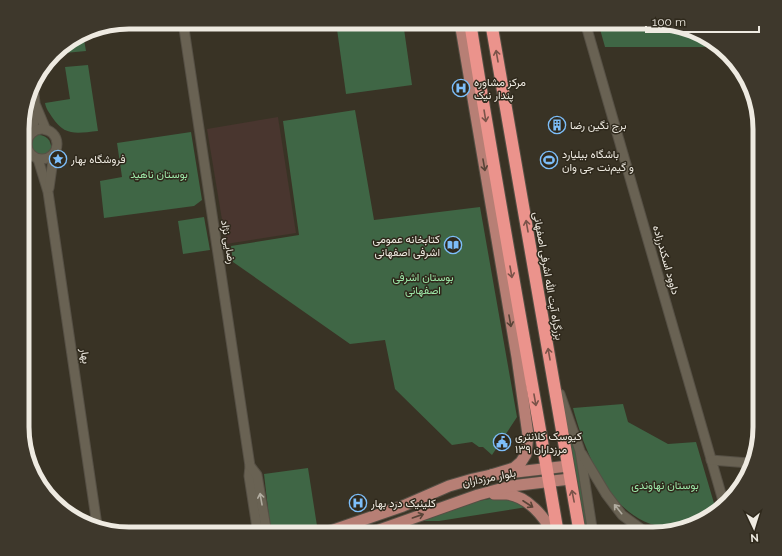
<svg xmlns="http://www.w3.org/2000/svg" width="782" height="556" font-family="Raleway,Vazirmatn,sans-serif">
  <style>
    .commercial { fill: #49362f }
    .green { fill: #3f6645 }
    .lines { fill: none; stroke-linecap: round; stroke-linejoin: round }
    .minor-casing { stroke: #565045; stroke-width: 11 }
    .major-casing { stroke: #565045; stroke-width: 13 }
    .highway-casing { stroke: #565045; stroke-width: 14 }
    .minor { stroke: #696253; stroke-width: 9 }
    .major { stroke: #b77f75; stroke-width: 11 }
    .highway { stroke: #eb938c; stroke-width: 12 }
    .oneway { stroke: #7a5349 }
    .oneway2 { stroke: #584337 }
    .oneway3 { stroke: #b2ada1 }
    .labels { text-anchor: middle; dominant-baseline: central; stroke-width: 3; stroke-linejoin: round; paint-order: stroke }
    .poi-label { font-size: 11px; fill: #eeeae1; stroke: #2f291c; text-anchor: start }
    .park-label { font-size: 11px; fill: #9de8a8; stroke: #2f291c }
    .street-label { font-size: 11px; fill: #eeeae1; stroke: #2f291c }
    .rim { fill: none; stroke: #eeeae1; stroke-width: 5 }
  </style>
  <rect width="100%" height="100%" fill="#393325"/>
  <path class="commercial" d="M 278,117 L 296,233 L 226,244 L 207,129 Z"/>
  <g class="green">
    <path d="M 336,22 L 403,22 L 412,85 L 346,94 Z"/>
    <path d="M 598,22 L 660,22 L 718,44 L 721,47 L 605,47 Z"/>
    <path d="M 83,34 L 86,51 L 54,54 L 58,48 Z"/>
    <path d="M 88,65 L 98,131 C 77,133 65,137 52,117 C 49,112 46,109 45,103 L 70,99 L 65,67 Z"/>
    <path d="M 355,110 L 374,220 L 480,207 L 517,417 L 492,455 L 483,447 L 479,447 L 472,442 L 452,445 L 395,389 L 385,340 L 350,344 L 233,262 L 231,246 L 299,235 L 283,121 Z"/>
    <path d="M 191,132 L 202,200 L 194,206 L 104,218 L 100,181 L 122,177 L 117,143 Z"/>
    <circle cx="39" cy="147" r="12"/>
    <path d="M 204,217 L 210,250 L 183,254 L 178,221 Z"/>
    <path d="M 623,404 L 628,422 L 668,444 L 696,442 L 716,510 C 698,525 692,528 668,527 C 613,525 585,453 573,408 Z"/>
    <path d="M 562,410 L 578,458 L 592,534 L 587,534 Z"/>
    <path d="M 308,468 L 317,526 L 295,534 L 271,534 L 264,474 Z"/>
    <path d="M 509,497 L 527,507 L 439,521 L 422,521 C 450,509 479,498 509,497 Z"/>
  </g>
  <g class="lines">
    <defs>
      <g id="minor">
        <path d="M 183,22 L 250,466 L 249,476 L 258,534"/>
        <path d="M 585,22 L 724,504"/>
        <path d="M 33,86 L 35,103 L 33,132"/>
        <path d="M 36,106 L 46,130"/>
        <circle cx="42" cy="144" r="15"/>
        <path d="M 38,159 L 48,192 L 97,525"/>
        <path d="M 49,188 L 54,153"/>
        <path d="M 560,394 L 580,451 L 593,534"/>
        <path d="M 582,454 L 606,494 L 622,515 L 648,534"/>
        <path d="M 711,460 L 749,463"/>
        <path d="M 250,466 L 257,475 L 267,534"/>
      </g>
      <g id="major">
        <path d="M 460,22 L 517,357 L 528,435 L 526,454 L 521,462 L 514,468 L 491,475"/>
        <path d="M 494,494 C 498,494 503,494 507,494 C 528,497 544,516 553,534"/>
        <path d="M 322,534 L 403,506 L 449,486 L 473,479 L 491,475 L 568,466"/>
        <path d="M 368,534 L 478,495 L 511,486 L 570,479"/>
      </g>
      <g id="highway">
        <path d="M 470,22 C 497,193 529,363 558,534"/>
        <path d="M 491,22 L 580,534"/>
      </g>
    </defs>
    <use href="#minor" class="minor-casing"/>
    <use href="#major" class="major-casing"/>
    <use href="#highway" class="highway-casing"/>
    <use href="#minor" class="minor"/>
    <use href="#major" class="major"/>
    <use href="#highway" class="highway"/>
  </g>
  <defs><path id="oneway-shaft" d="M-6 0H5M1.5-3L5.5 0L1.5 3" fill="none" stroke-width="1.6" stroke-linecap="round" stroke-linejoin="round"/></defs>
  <g class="oneway">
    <use href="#oneway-shaft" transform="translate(497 56) rotate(-100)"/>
    <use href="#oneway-shaft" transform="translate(485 116) rotate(81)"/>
    <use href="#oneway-shaft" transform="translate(527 226) rotate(-100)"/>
    <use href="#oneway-shaft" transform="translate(511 272) rotate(80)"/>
    <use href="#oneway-shaft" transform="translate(549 354) rotate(-100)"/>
    <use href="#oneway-shaft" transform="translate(535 400) rotate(80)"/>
    <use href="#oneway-shaft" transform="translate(573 496) rotate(-101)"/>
  </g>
  <g class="oneway2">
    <use href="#oneway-shaft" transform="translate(484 165) rotate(80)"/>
    <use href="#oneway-shaft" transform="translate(510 321) rotate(80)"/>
    <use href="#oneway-shaft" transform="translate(528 504) rotate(33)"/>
    <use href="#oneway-shaft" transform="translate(418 516) rotate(-19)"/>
  </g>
  <g class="oneway3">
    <use href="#oneway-shaft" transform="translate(261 499) rotate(-100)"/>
    <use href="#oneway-shaft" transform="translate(618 509) rotate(-129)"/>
  </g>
  <defs>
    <symbol id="hospital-ring" viewBox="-11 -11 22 22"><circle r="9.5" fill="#2f291c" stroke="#7dbef9" stroke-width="1.5"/><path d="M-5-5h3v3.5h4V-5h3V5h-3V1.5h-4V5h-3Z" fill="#7dbef9"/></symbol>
    <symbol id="building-ring" viewBox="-11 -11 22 22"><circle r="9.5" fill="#2f291c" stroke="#7dbef9" stroke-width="1.5"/><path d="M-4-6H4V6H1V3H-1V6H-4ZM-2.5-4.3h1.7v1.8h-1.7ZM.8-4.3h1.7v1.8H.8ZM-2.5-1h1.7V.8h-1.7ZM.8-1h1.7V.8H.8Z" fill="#7dbef9"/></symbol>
    <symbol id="sight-ring" viewBox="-11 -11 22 22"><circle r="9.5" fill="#2f291c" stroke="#7dbef9" stroke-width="1.5"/><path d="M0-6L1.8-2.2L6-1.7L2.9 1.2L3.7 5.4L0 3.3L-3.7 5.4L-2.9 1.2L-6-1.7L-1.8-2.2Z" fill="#7dbef9"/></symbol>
    <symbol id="stadium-ring" viewBox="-11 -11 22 22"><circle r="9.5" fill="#2f291c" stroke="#7dbef9" stroke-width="1.5"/><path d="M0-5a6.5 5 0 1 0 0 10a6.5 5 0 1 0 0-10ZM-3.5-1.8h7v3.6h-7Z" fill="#7dbef9"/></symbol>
    <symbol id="library-ring" viewBox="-11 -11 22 22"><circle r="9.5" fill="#2f291c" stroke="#7dbef9" stroke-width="1.5"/><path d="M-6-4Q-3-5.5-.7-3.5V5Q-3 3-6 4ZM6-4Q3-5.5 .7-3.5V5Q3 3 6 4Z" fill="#7dbef9"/></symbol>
    <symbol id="civic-ring" viewBox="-11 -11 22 22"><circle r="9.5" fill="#2f291c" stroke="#7dbef9" stroke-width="1.5"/><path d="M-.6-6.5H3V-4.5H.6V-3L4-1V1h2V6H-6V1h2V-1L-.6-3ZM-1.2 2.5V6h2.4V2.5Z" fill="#7dbef9"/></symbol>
  </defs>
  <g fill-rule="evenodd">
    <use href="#hospital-ring" x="451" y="78" width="20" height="20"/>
    <use href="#building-ring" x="547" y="115" width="20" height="20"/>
    <use href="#sight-ring" x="48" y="149" width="20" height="20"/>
    <use href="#stadium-ring" x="539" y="150" width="20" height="20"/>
    <use href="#library-ring" x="443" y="235" width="20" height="20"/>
    <use href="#civic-ring" x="492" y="432" width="20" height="20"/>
    <use href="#hospital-ring" x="348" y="493" width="20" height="20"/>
  </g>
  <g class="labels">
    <g class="poi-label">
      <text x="474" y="82">مرکز مشاوره<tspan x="474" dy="13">پندار نیک</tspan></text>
      <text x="570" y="125">برج نگین رضا</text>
      <text x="562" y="154">باشگاه بیلیارد<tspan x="562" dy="13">و گیم‌نت جی وان</tspan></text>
      <text x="71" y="159">فروشگاه بهار</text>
      <text x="440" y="239" text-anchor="end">کتابخانه عمومی<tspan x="440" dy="13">اشرفی اصفهانی</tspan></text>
      <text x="515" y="436">کیوسک کلانتری<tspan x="515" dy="13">۱۳۹ مرزداران</tspan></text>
      <text x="371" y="503">کلینیک درد بهار</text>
    </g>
    <g class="park-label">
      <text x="159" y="174">بوستان ناهید</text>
      <text x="423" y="277">بوستان اشرفی<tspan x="423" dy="13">اصفهانی</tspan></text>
      <text x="665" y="485">بوستان نهاوندی</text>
    </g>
    <g class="street-label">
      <text transform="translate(228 242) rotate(81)">رضایی نژاد</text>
      <text transform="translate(666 260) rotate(74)">داوود اسکندرزاده</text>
      <text transform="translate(548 276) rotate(80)">بزرگراه آیت الله اشرفی اصفهانی</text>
      <text transform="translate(85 356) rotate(82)">بهار</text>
      <text transform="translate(489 478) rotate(-11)">بلوار مرزداران</text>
    </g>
  </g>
  <path d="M0 0H782V556H0ZM129 29H653A100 100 0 0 1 753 129V427A100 100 0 0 1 653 527H129A100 100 0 0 1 29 427V129A100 100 0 0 1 129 29Z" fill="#3e382c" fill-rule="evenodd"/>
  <path class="rim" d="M129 29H653A100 100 0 0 1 753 129V427A100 100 0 0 1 653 527H129A100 100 0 0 1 29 427V129A100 100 0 0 1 129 29Z"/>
  <g transform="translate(754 528) rotate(176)" stroke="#2f291c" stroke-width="3" paint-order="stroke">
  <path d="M0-3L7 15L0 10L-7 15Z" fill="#eeeae1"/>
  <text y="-6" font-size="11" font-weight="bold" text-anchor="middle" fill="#eeeae1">N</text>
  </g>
  <path d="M646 26v6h113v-6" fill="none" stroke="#eeeae1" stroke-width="2"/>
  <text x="652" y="26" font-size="12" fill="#eeeae1" stroke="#2f291c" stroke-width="3" paint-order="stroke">100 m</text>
</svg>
